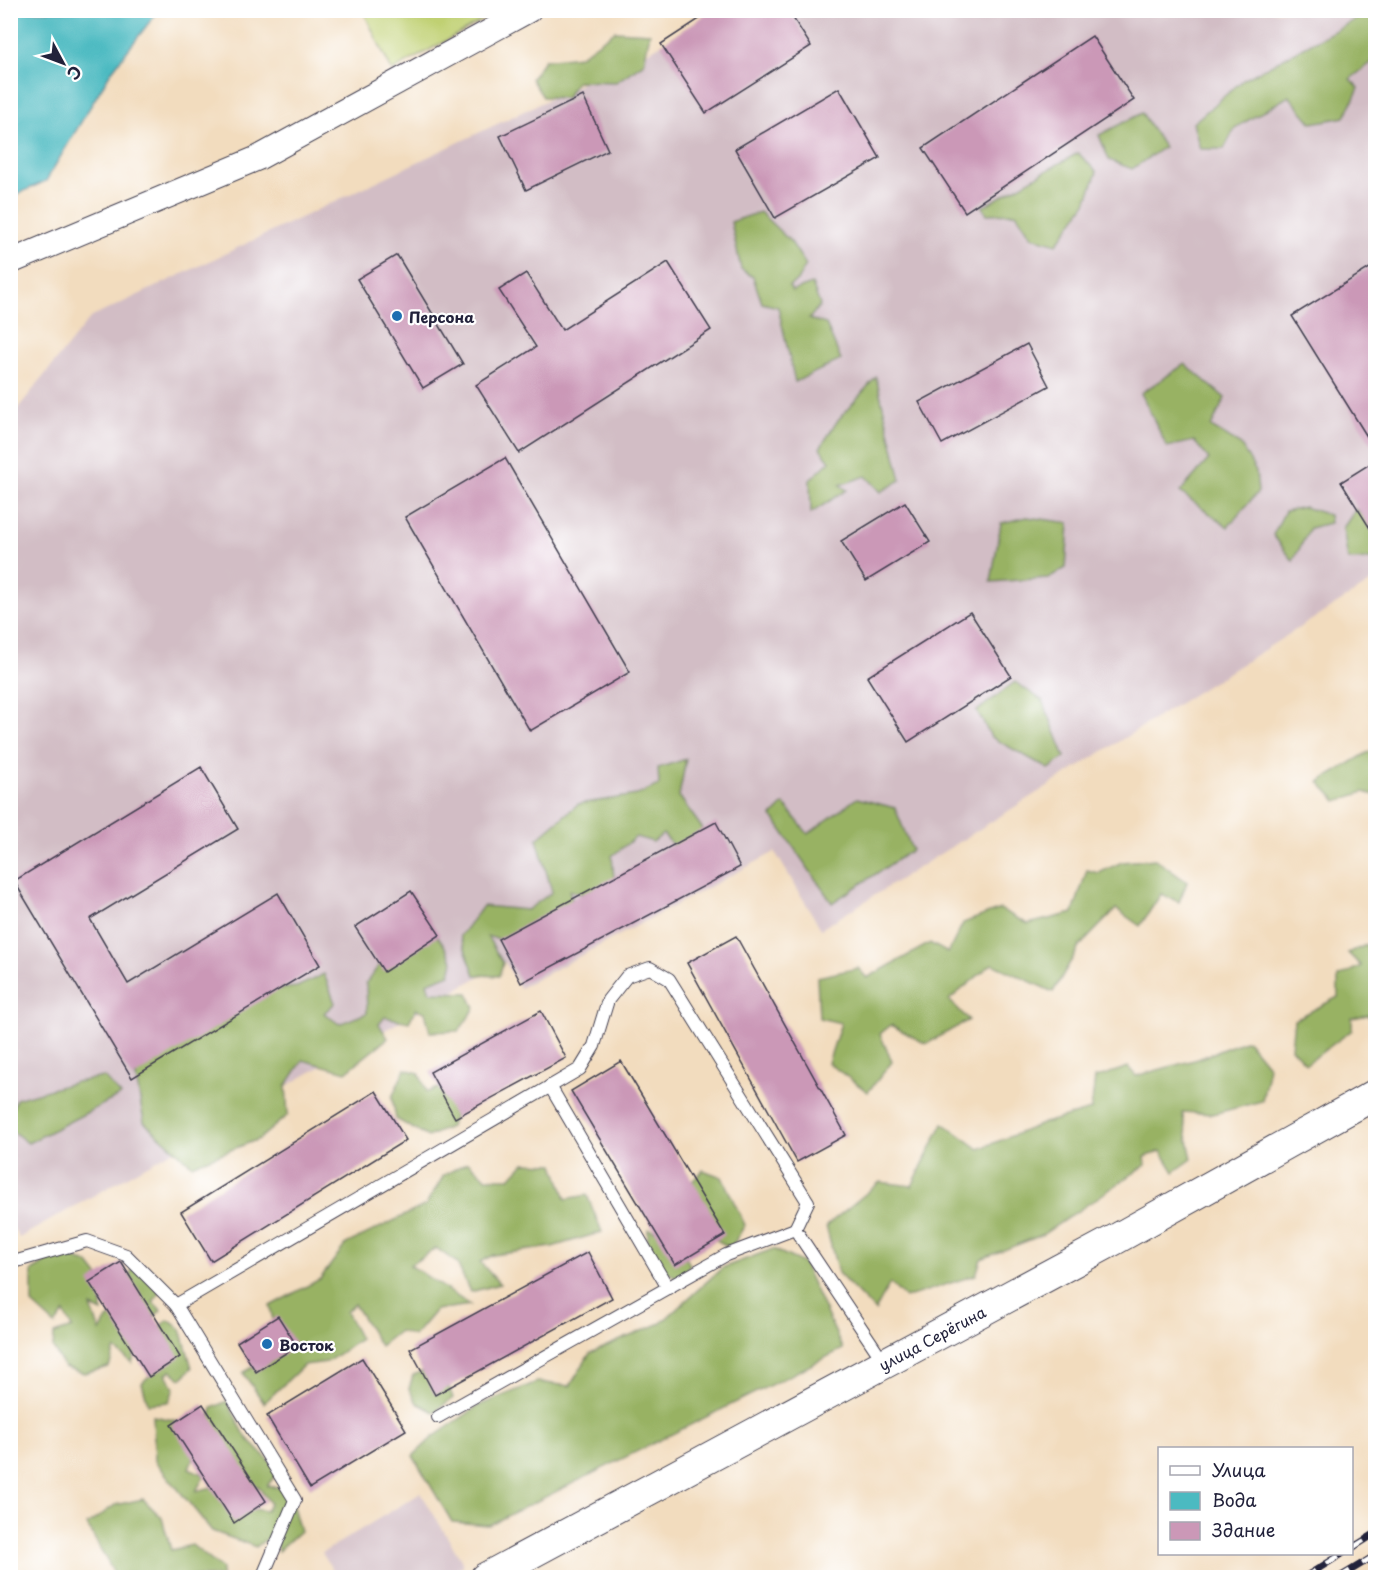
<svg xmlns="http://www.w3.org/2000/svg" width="1386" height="1588" font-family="'Playpen Sans',sans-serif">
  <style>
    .industrial { fill: #d2bdc5 }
    .green { fill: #c0d072; stroke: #717956; stroke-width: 1.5 }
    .forest { fill: #98b264; stroke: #5d6a50; stroke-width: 1.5 }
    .water { fill: #4bbac1; stroke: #366e7e; stroke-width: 1.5 }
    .building { fill: #cb98b7 }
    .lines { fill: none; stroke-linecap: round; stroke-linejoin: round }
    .service-casing { stroke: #413e4f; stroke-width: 14 }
    .minor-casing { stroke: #413e4f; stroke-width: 26 }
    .tertiary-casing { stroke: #413e4f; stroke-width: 32 }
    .service { stroke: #fff; stroke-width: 12 }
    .minor { stroke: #fff; stroke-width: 24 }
    .tertiary { stroke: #fff; stroke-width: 30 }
    .rail-casing { stroke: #22223b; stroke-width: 7 }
    .rail { stroke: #fff; stroke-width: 4.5; stroke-dasharray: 14; stroke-linecap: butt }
    .poi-dot { fill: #1f6fb2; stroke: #fff; stroke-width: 2 }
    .labels { text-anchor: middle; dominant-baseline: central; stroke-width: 4.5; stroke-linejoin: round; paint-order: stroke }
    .poi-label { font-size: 15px; font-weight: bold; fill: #22223b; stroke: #fff; text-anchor: start }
    .street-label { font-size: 15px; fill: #22223b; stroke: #fff }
  </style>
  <rect width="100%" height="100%" fill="#fff"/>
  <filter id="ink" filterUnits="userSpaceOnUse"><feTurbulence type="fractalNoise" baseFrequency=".0167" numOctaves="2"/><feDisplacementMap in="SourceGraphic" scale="12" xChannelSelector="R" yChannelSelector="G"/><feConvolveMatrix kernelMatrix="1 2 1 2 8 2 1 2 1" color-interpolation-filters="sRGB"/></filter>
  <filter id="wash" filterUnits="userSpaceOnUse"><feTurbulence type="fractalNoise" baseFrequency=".008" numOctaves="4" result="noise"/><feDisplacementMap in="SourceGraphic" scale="24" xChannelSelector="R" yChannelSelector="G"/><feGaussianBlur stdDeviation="1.35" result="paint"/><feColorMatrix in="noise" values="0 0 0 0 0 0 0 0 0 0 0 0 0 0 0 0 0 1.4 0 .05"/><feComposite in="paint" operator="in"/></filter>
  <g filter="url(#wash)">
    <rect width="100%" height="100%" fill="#f2dcbe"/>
    <g class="industrial">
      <path d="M 716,11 L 1375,11 L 1375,580 L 821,929 L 775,852 L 520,988 L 505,962 L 19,1238 L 11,1224 L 11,417 L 90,318 L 650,51 Z"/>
      <path d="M 421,1493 L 464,1565 L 443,1577 L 337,1577 L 322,1553 Z"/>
    </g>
    <path class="green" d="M 363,11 L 499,11 L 392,71 Z"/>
    <g class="forest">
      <path d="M 1371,11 L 1375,11 L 1375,60 L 1350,79 L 1359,88 L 1345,117 L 1312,123 L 1289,96 L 1235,128 L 1224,149 L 1200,149 L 1193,123 L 1243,80 Z"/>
      <path d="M 615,31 L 650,33 L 644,63 L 616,82 L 577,81 L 566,98 L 543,97 L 531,79 L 544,60 L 580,56 Z"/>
      <path d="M 1142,113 L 1164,147 L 1132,169 L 1109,160 L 1099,135 Z"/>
      <path d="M 1078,153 L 1097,172 L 1086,203 L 1057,244 L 1032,237 L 1016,213 L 987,214 L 982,207 Z"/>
      <path d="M 760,212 L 791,242 L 806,265 L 797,281 L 789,286 L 792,291 L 812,284 L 820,305 L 809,319 L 826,324 L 841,360 L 795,382 L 778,307 L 762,303 L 753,277 L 741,269 L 731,222 Z"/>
      <path d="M 1185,364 L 1225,398 L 1211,427 L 1241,445 L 1256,472 L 1258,492 L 1228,527 L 1180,492 L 1209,459 L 1194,441 L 1167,447 L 1141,393 Z"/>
      <path d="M 876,377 L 901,480 L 881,492 L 866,476 L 840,485 L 847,490 L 811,513 L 810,480 L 830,461 L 820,448 L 838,420 Z"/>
      <path d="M 1304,507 L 1329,515 L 1330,523 L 1310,528 L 1293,561 L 1273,535 L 1285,511 Z"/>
      <path d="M 1356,509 L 1375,527 L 1375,559 L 1348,560 L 1343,528 Z"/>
      <path d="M 1027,517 L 1069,523 L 1066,568 L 1048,578 L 991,582 L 1001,523 Z"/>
      <path d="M 1015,682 L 1043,701 L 1065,757 L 1049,769 L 991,737 L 977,711 Z"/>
      <path d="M 1375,748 L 1375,795 L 1364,792 L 1337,801 L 1319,782 Z"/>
      <path d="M 686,759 L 679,796 L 710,839 L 679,852 L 663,834 L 653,842 L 636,837 L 612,856 L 615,889 L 599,899 L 569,890 L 577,916 L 534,951 L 487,936 L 503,963 L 499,976 L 475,975 L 460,936 L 483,906 L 527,910 L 552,892 L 537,839 L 578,804 L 637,795 L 659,785 L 658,768 Z"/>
      <path d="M 857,798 L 895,808 L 912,850 L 832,903 L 772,816 L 784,804 L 808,834 Z"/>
      <path d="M 1155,859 L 1187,882 L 1179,902 L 1161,894 L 1140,926 L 1116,909 L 1079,947 L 1053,992 L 992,964 L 949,1000 L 969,1020 L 926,1044 L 891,1025 L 880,1034 L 892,1062 L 868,1092 L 828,1063 L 841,1023 L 819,1018 L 817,977 L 858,968 L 867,978 L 930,943 L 948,953 L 963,923 L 1000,909 L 1028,924 L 1073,913 L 1087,870 L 1099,873 L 1122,862 Z"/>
      <path d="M 427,923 L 444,945 L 453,961 L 450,974 L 427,983 L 430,992 L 468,993 L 475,1008 L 459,1031 L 430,1032 L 425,1012 L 416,1009 L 409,1022 L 385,1017 L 379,1024 L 388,1038 L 346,1072 L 303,1060 L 286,1086 L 288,1115 L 259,1139 L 192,1165 L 144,1122 L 133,1061 L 263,991 L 297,987 L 324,974 L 335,1003 L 324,1013 L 339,1024 L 367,1013 L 366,983 L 386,956 Z"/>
      <path d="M 1375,941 L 1375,1025 L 1368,1015 L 1352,1018 L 1352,1030 L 1306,1064 L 1291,1048 L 1294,1020 L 1338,997 L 1338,977 L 1361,966 L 1348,953 Z"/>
      <path d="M 1247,1040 L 1269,1067 L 1262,1101 L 1213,1114 L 1182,1112 L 1192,1159 L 1174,1172 L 1161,1151 L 1145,1157 L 1146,1165 L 1042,1235 L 981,1259 L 976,1275 L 905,1298 L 890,1283 L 875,1311 L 838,1273 L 826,1226 L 880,1182 L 912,1186 L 943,1123 L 979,1149 L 1044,1123 L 1091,1110 L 1095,1078 L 1128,1067 L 1136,1076 L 1198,1059 Z"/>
      <path d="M 405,1069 L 419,1073 L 427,1092 L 445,1086 L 457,1110 L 450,1127 L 428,1137 L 396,1119 L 392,1097 Z"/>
      <path d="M 104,1077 L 121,1095 L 28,1143 L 11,1130 L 11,1114 L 16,1099 L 76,1082 Z"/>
      <path d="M 468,1162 L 486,1178 L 510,1178 L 524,1163 L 554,1164 L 566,1199 L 587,1195 L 602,1232 L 552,1247 L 493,1255 L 480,1262 L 500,1284 L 470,1292 L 457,1263 L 436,1248 L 410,1265 L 470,1305 L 436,1310 L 414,1336 L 399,1331 L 380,1346 L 354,1304 L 346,1312 L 360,1339 L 327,1362 L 304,1365 L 264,1403 L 243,1373 L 265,1359 L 276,1335 L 270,1306 L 320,1279 L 346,1244 L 426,1205 L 444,1175 Z"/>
      <path d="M 703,1170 L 722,1177 L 745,1225 L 731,1248 L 707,1235 L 684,1190 Z"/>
      <path d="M 648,1229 L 675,1237 L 690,1265 L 678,1278 C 654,1266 645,1256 648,1229 Z"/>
      <path d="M 773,1249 L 803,1263 L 843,1349 L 489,1525 L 452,1522 L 413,1456 L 433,1437 L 480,1405 L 537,1382 L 570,1386 L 590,1353 L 661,1323 L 722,1268 Z"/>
      <path d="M 59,1254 L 88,1263 L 102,1281 L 102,1312 L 91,1307 L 100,1331 L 107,1319 L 119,1312 L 117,1303 L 134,1265 L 160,1292 L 153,1302 L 161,1310 L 148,1323 L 155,1330 L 168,1320 L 181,1329 L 192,1368 L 181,1379 L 171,1371 L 166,1374 L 174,1388 L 169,1402 L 148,1404 L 142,1383 L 163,1362 L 138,1344 L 132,1363 L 115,1349 L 109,1367 L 84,1373 L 64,1367 L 53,1348 L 54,1334 L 72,1328 L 64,1313 L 55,1325 L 32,1304 L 32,1271 Z"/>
      <path d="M 429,1369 L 444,1374 L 453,1398 L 434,1412 L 417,1403 L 409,1389 L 413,1375 Z"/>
      <path d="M 227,1401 L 246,1437 L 279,1471 L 267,1486 L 288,1489 L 300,1531 L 278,1551 L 275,1532 L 256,1547 L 212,1531 L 155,1461 L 153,1416 L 194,1424 L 197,1449 L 189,1468 L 205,1475 L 196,1491 L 220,1485 L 231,1506 L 266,1511 L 270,1503 L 258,1486 L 236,1487 L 208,1433 L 212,1408 Z"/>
      <path d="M 143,1499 L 162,1518 L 171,1550 L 192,1545 L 222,1569 L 221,1577 L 136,1577 L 135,1572 L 116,1577 L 87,1525 L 115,1505 Z"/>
    </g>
    <path class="water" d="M 10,11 L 158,11 L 111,72 L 46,181 L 11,197 Z"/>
    <g id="blocks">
      <g class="building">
        <path d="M 713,10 L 788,10 L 811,46 L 706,113 L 661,44 Z"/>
        <path d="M 1092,36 L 1134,100 L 965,212 L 923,148 Z"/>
        <path d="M 839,88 L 880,158 L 775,218 L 735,149 Z"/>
        <path d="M 583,96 L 608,150 L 526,190 L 500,136 Z"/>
        <path d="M 397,255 L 463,364 L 423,388 L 357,279 Z"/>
        <path d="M 668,262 L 711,330 L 519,453 L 476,385 L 536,347 L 499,290 L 526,273 L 562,330 Z"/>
        <path d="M 1376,264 L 1376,451 L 1292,316 Z"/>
        <path d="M 1027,344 L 1049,386 L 942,444 L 919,402 Z"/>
        <path d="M 505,458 L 630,672 L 530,731 L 405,517 Z"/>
        <path d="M 1376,460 L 1376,538 L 1341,482 Z"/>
        <path d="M 905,502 L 930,542 L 866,581 L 841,541 Z"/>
        <path d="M 970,612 L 1011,676 L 908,742 L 867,677 Z"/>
        <path d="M 201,767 L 238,829 L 90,919 L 128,984 L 278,893 L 320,965 L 132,1078 L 14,881 Z"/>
        <path d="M 716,822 L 740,867 L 521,983 L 498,939 Z"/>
        <path d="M 411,891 L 440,935 L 384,972 L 355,927 Z"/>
        <path d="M 736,936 L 846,1135 L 797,1162 L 687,963 Z"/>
        <path d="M 541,1011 L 566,1058 L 455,1118 L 430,1072 Z"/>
        <path d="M 621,1061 L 725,1235 L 675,1265 L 571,1091 Z"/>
        <path d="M 376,1091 L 406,1140 L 211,1261 L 181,1212 Z"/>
        <path d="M 588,1252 L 612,1298 L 435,1395 L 410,1349 Z"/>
        <path d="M 121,1262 L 180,1357 L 149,1377 L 89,1282 Z"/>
        <path d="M 278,1316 L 297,1346 L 256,1372 L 237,1342 Z"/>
        <path d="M 362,1358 L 406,1430 L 310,1488 L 267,1416 Z"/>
        <path d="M 203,1404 L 266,1501 L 234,1523 L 171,1425 Z"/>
      </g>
    </g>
  </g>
  <g filter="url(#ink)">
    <use href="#blocks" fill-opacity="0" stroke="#413e4f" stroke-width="1.5"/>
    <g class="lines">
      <defs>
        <g id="service">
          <path d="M 550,1086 L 668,1288"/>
          <path d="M 10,1263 L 87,1241 L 126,1255 L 176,1305"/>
          <path d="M 438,1417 L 726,1255 L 795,1229"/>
          <path d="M 262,1578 L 295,1500 L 176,1305 L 580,1069 L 594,1046 L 608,1000 L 627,976 L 650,968 L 669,979 L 808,1202 L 795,1229 L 884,1362"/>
        </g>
        <path id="minor" d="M 10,262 L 258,158 L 529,10"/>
        <path id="tertiary" d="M 485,1578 L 1116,1239 L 1376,1094"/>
      </defs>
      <use href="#service" class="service-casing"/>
      <use href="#minor" class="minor-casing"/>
      <use href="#tertiary" class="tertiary-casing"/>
      <use href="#service" class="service"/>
      <use href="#minor" class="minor"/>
      <use href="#tertiary" class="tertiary"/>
      <defs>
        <g id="rail">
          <path d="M 1352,1548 L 1376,1533"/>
          <path d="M 1303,1578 L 1342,1554"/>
          <path d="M 1338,1578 L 1376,1555"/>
        </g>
      </defs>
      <use href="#rail" class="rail-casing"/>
      <use href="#rail" class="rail"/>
    </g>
  </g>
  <g class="poi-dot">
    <circle cx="397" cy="316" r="6"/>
    <circle cx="267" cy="1344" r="6"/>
  </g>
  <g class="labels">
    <g class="poi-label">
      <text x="409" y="316">Персона</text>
      <text x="279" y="1344">Восток</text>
    </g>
    <g class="street-label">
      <text transform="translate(932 1338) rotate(-28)">улица Серёгина</text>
    </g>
  </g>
  <rect width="1386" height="1588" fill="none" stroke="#fff" stroke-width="36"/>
  <rect x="1158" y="1447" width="195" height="108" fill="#ffffff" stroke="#a7a7b1" stroke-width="1.5"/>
  <rect x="1170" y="1466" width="30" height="9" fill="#ffffff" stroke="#a7a7b1" stroke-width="1.5"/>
  <text x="1212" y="1477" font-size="18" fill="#22223b">Улица</text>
  <rect x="1170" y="1492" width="30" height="18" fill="#4bbac1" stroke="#a7a7b1" stroke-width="1.5"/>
  <text x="1212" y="1507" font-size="18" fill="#22223b">Вода</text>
  <rect x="1170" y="1522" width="30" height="18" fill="#cb98b7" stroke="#a7a7b1" stroke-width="1.5"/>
  <text x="1212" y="1537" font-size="18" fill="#22223b">Здание</text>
  <g transform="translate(63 63) rotate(131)" stroke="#ffffff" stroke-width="4.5" paint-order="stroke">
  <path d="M0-4.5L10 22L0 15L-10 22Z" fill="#22223b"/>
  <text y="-9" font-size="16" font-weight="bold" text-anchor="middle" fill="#22223b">С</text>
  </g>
</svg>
